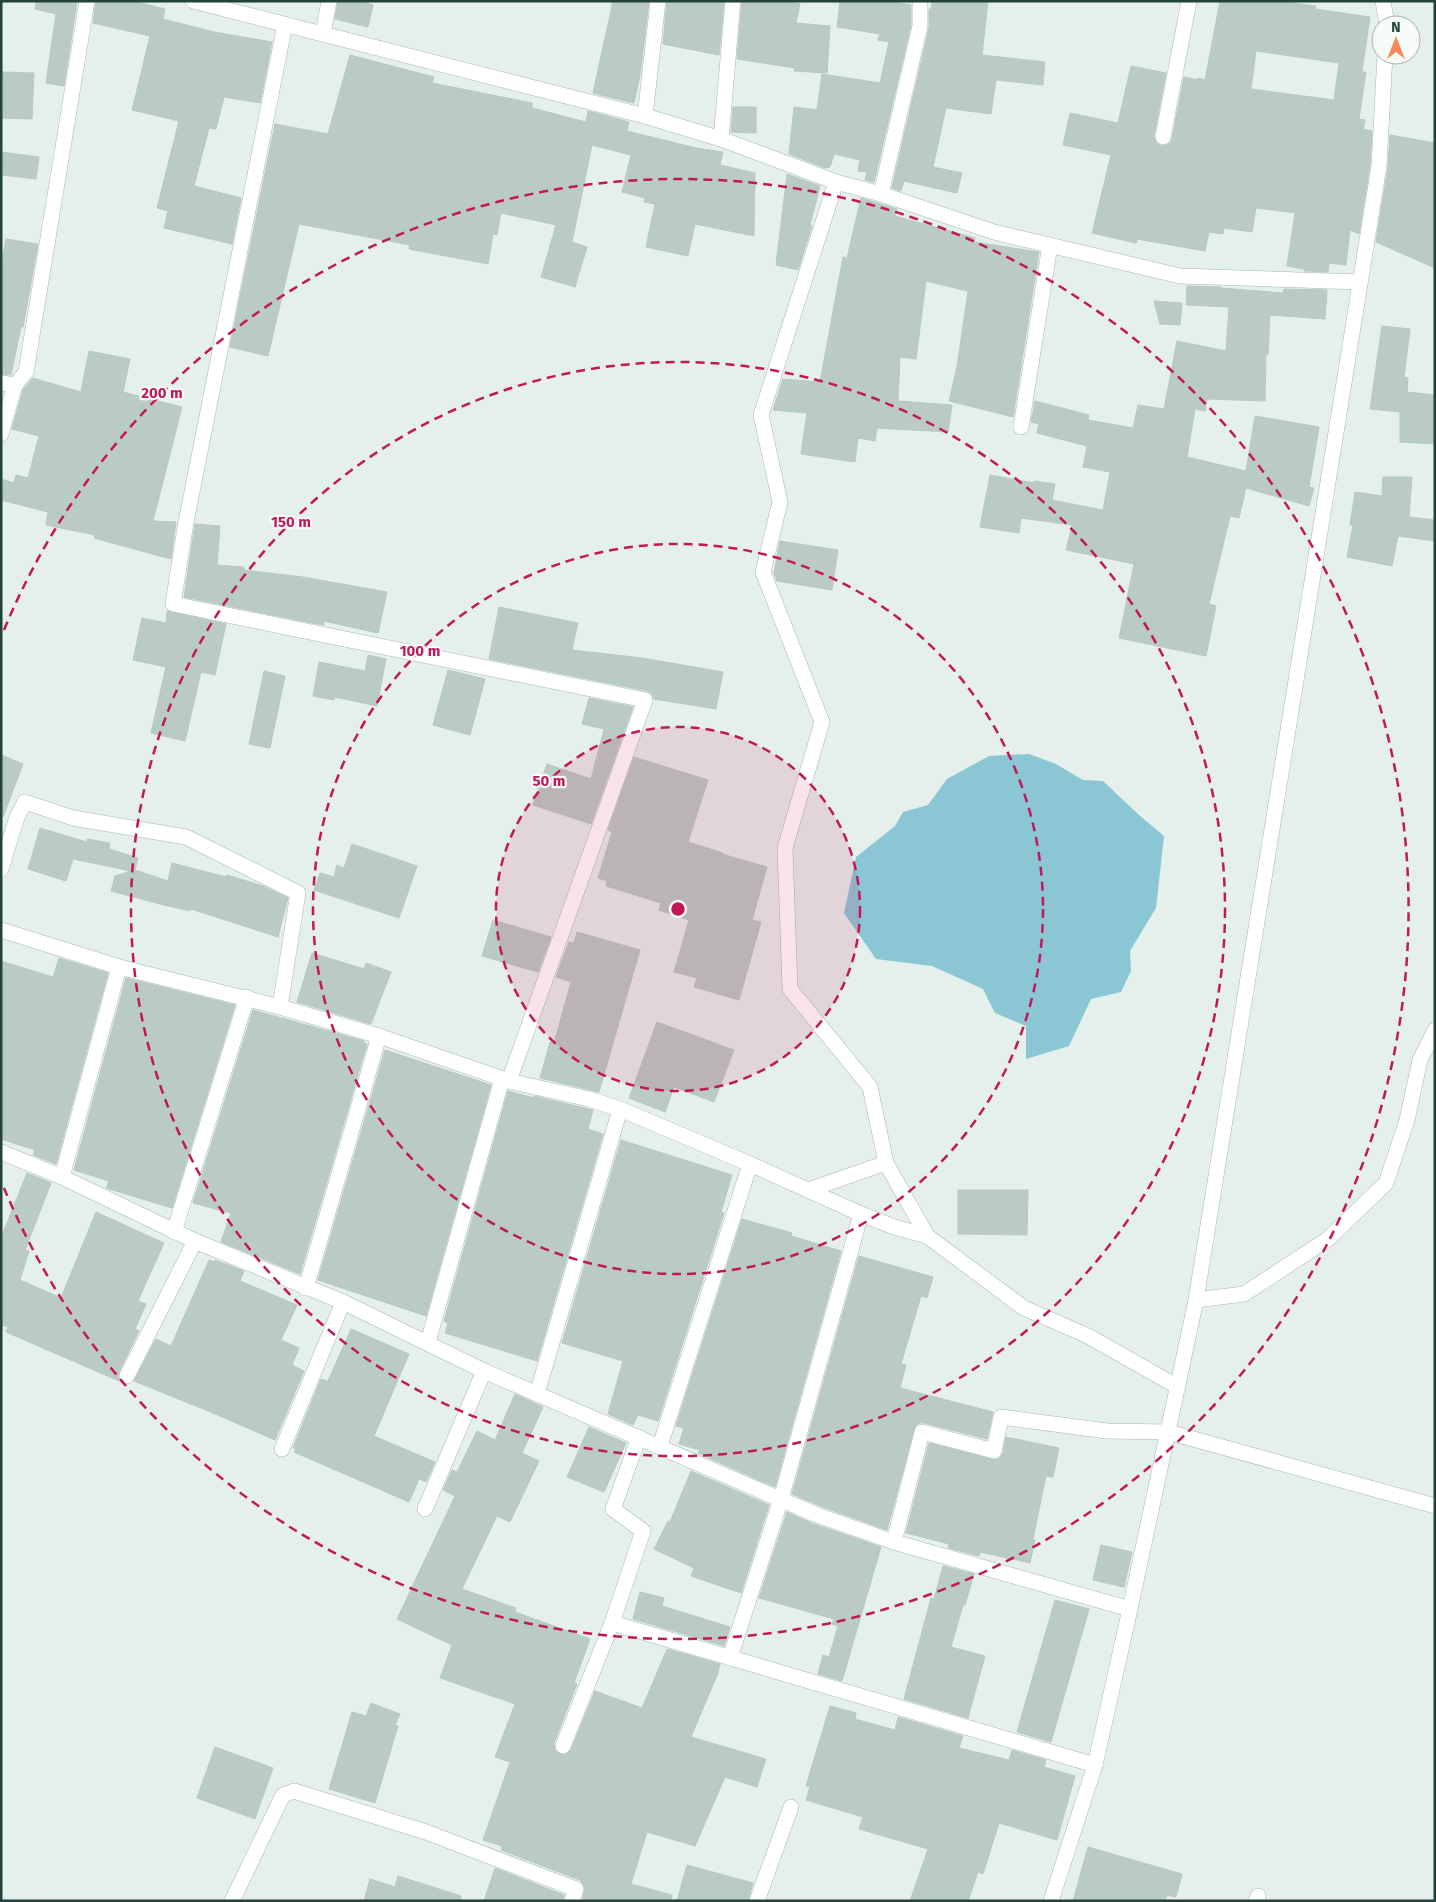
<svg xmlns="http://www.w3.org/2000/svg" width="1436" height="1902" font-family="'Fira Sans',sans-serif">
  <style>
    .water { fill: #8bc6d5 }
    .building { fill: #bacac4; stroke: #b7c9c2; fill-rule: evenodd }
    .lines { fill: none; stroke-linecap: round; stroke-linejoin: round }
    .minor-casing { stroke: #a7b8b3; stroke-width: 16 }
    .minor { stroke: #fff; stroke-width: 15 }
    .ring { fill: none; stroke: #c2185b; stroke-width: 2.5; stroke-dasharray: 9 6 }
    .centre { fill: #c2185b; stroke: #f6fbf8; stroke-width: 2.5 }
    .ring-label { font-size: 15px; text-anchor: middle; font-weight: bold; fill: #c2185b; stroke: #f6fbf8; stroke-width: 4.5; stroke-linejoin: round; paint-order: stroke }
  </style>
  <rect width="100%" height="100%" fill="#e5efeb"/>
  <path class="water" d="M 1029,754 L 1056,764 L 1083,780 L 1103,781 L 1139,815 L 1164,836 L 1156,908 L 1130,951 L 1131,971 L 1121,992 L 1091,999 L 1069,1046 L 1026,1059 L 1026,1026 L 995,1013 L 983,989 L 932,966 L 876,959 L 844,913 L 856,857 L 895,826 L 903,812 L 928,805 L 947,779 L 989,756 Z"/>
  <g class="building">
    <path d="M 36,1 L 77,1 L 64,86 L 46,83 L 56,14 L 35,9 Z"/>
    <path d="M 96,1 L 133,1 L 165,9 L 163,19 L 214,32 L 272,42 L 260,103 L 224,97 L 216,129 L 209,128 L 194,186 L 241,198 L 232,244 L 164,228 L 168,211 L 157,208 L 179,121 L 132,110 L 150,36 L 93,23 Z"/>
    <path d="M 338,1 L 359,1 L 373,5 L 368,27 L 335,19 Z"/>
    <path d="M 613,1 L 649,1 L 640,75 L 634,103 L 593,93 Z"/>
    <path d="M 667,1 L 724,1 L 719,55 L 663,44 Z"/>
    <path d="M 742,1 L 786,1 L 800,4 L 796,23 L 830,26 L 827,73 L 794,71 L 795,68 L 737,59 Z"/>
    <path d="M 840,1 L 887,1 L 911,5 L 911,25 L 874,182 L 865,180 L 867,172 L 858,171 L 860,160 L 834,154 L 830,167 L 825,168 L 789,154 L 794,107 L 817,110 L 822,74 L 880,83 L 889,42 L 878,40 L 880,34 L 837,27 Z"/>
    <path d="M 932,1 L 988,1 L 982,55 L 1045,62 L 1043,85 L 996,80 L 991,114 L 946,108 L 933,167 L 962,173 L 957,193 L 904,181 L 901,191 L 892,188 L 929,28 L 929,9 L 931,9 Z"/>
    <path d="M 1220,1 L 1276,1 L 1316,6 L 1315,9 L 1370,17 L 1362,72 L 1366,72 L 1359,119 L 1365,120 L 1363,129 L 1372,131 L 1370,165 L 1359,234 L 1350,230 L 1346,265 L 1329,263 L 1328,272 L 1304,271 L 1304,269 L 1287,266 L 1295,213 L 1256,208 L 1252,232 L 1224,228 L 1223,234 L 1209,232 L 1205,251 L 1137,239 L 1136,243 L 1092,233 L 1111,155 L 1063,145 L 1070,113 L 1118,123 L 1131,66 L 1166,73 L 1154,136 L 1157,144 L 1162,146 L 1170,143 L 1172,139 L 1184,77 L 1198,80 L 1198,78 L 1205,80 ZM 1256,51 L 1339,63 L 1334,100 L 1251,89 Z"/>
    <path d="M 350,55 L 434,77 L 432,83 L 532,103 L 532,108 L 586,122 L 588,111 L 629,122 L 627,131 L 696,148 L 723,152 L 720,165 L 755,173 L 754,236 L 695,224 L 688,256 L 646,247 L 655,204 L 644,202 L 645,198 L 622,192 L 631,155 L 592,145 L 572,242 L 587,247 L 575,287 L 541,277 L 556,225 L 501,213 L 497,235 L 493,234 L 488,264 L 409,249 L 410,245 L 299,224 L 268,356 L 230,347 L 275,124 L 328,134 Z"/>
    <path d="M 1,72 L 34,73 L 32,119 L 1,118 Z"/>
    <path d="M 733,107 L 756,107 L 756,133 L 731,132 Z"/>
    <path d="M 1390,135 L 1435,143 L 1435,268 L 1376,242 L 1388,167 Z"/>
    <path d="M 1,152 L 39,157 L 36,179 L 1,175 Z"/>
    <path d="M 787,174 L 820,186 L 810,225 L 812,226 L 798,270 L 776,265 Z"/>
    <path d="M 861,198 L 897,209 L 895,216 L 975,238 L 974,242 L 1039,252 L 1013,417 L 949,401 L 957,367 L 968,291 L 926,281 L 916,359 L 900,357 L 898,401 L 952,405 L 948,432 L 877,428 L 875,441 L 858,438 L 855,462 L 801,454 L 807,413 L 773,410 L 783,379 L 820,382 L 843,257 L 847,258 Z"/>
    <path d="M 6,239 L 38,244 L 23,327 L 21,327 L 11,375 L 1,374 L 1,268 Z"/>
    <path d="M 1187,286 L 1221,287 L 1221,288 L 1283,293 L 1284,289 L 1327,290 L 1325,319 L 1270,315 L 1268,355 L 1266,354 L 1265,401 L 1207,399 L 1205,411 L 1195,409 L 1187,457 L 1246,471 L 1255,416 L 1319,427 L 1309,487 L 1314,488 L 1309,506 L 1246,488 L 1239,518 L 1230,516 L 1209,604 L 1216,606 L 1206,656 L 1119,638 L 1134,564 L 1066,550 L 1072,525 L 1021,518 L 1019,533 L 980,527 L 990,475 L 1034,483 L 1034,481 L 1055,484 L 1052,500 L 1103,510 L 1110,472 L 1083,467 L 1087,446 L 1037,433 L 1039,424 L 1031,422 L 1035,401 L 1089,415 L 1088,420 L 1133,428 L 1138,405 L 1164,409 L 1177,341 L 1226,351 L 1229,307 L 1186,305 Z"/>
    <path d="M 1154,301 L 1182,303 L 1180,325 L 1160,324 Z"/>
    <path d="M 1382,326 L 1410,329 L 1404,377 L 1408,378 L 1407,392 L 1435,395 L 1435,444 L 1400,442 L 1400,412 L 1370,409 Z"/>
    <path d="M 89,351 L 130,359 L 123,392 L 182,407 L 153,521 L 176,522 L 171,559 L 94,538 L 95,535 L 46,525 L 48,512 L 1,500 L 1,479 L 14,483 L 16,475 L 28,478 L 39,436 L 12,429 L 23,390 L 33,378 L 81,392 Z"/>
    <path d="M 1383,477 L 1412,477 L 1409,517 L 1435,520 L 1435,541 L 1398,536 L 1392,566 L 1347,557 L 1353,525 L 1350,525 L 1355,492 L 1382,496 Z"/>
    <path d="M 195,524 L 220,526 L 217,565 L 244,567 L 244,570 L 303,577 L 387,592 L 378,633 L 324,621 L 324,625 L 312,623 L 184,597 Z"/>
    <path d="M 780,541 L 838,550 L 832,590 L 777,581 L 774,573 Z"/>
    <path d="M 499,607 L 578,623 L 572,650 L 642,658 L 723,672 L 716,709 L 654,699 L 652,694 L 647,691 L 489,659 Z"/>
    <path d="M 167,611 L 226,624 L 215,675 L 201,672 L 185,741 L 151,733 L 166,667 L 133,660 L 142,618 L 166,623 Z"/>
    <path d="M 368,655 L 386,659 L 377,706 L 335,697 L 334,700 L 313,696 L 319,662 L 365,671 Z"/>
    <path d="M 448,670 L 485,679 L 470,735 L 433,725 Z"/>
    <path d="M 264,671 L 285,676 L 270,748 L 249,744 Z"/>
    <path d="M 589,698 L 633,707 L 591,824 L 533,805 L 547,764 L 591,779 L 604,729 L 582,724 Z"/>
    <path d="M 1,755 L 23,764 L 3,817 L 1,816 Z"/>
    <path d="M 634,757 L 708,780 L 688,842 L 723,853 L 722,854 L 767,867 L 752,920 L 761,922 L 739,1000 L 694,987 L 697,978 L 674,972 L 689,920 L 659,910 L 661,903 L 606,886 L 607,881 L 598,878 L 612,832 L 608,830 Z"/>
    <path d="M 40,828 L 87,842 L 87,839 L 110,843 L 109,849 L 138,858 L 135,870 L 168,881 L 172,863 L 226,877 L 227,875 L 263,886 L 288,898 L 278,937 L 191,909 L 190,911 L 160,904 L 111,891 L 115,876 L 131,871 L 73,859 L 66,881 L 28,869 Z"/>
    <path d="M 352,844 L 417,866 L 399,918 L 314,890 L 320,873 L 334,877 L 337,865 L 344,868 Z"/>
    <path d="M 493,920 L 551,937 L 538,972 L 482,956 Z"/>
    <path d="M 577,932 L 640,950 L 599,1092 L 540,1078 L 550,1042 L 554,1043 L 571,982 L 556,977 L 569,942 L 574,943 Z"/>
    <path d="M 312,953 L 364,969 L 366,963 L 391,972 L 371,1024 L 297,1002 Z"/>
    <path d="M 59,958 L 108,973 L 56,1164 L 33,1155 L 35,1150 L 1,1139 L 1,961 L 53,977 Z"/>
    <path d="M 126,978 L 235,1005 L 172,1208 L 106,1188 L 109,1181 L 74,1170 Z"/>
    <path d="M 253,1010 L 364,1041 L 364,1043 L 367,1044 L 300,1274 L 221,1242 L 231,1213 L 193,1203 Z"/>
    <path d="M 657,1022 L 734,1050 L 714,1102 L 674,1087 L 665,1112 L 629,1098 Z"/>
    <path d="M 385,1050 L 491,1085 L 426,1316 L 318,1280 Z"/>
    <path d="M 508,1091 L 534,1098 L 534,1096 L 593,1110 L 588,1129 L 603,1134 L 537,1361 L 445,1333 L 448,1323 L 444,1321 Z"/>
    <path d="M 621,1140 L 732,1175 L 721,1212 L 724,1213 L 658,1421 L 638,1415 L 633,1425 L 608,1414 L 623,1361 L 562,1343 Z"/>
    <path d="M 27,1173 L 51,1183 L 25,1250 L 29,1251 L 20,1280 L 61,1298 L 96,1212 L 164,1243 L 138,1301 L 146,1304 L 135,1329 L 139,1331 L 119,1372 L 119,1381 L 6,1332 L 8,1327 L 1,1325 L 1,1238 Z"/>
    <path d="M 958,1190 L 1028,1190 L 1027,1235 L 958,1234 Z"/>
    <path d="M 742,1219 L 792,1233 L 791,1236 L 841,1251 L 775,1487 L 698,1453 L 700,1450 L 679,1444 L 684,1428 L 676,1426 Z"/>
    <path d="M 859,1256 L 933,1277 L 927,1298 L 921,1296 L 901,1364 L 906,1365 L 900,1388 L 993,1412 L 987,1439 L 924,1423 L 919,1423 L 915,1426 L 887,1530 L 820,1506 L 792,1494 Z"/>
    <path d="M 209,1260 L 215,1262 L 215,1260 L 244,1271 L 240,1281 L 297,1305 L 281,1340 L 299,1348 L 292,1365 L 304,1371 L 275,1440 L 213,1413 L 134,1381 L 156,1339 L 171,1346 Z"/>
    <path d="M 351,1329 L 409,1354 L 374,1436 L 435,1462 L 426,1482 L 419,1479 L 409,1502 L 294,1452 L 296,1449 L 293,1448 L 321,1379 L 328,1381 Z"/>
    <path d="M 515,1394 L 543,1407 L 522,1453 L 539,1461 L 510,1522 L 497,1516 L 462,1589 L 516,1608 L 515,1612 L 590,1639 L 574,1683 L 577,1684 L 554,1743 L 555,1751 L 564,1755 L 571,1750 L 595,1691 L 642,1708 L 667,1649 L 720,1664 L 718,1673 L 691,1737 L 766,1759 L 757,1787 L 725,1777 L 695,1846 L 647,1832 L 631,1884 L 672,1895 L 671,1901 L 582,1901 L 585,1888 L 580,1880 L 501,1850 L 502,1846 L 483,1840 L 510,1762 L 495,1757 L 515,1704 L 440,1678 L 452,1645 L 397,1619 L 455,1496 L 443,1490 L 452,1470 L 457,1472 L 477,1431 L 495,1440 Z"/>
    <path d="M 589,1427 L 626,1443 L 604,1492 L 567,1477 Z"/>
    <path d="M 1006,1437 L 1059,1448 L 1053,1477 L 1046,1476 L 1033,1539 L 1035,1540 L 1030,1563 L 980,1552 L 979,1556 L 948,1548 L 949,1544 L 906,1533 L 929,1443 L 996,1460 L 1000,1458 L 1003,1453 Z"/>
    <path d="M 691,1471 L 769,1505 L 741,1593 L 691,1576 L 694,1568 L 654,1549 L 668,1521 L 670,1522 Z"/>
    <path d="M 787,1512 L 814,1524 L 881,1547 L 842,1681 L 818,1674 L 823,1655 L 829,1657 L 838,1626 L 832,1624 L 834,1619 L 759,1598 Z"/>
    <path d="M 1101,1545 L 1132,1552 L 1124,1587 L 1093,1580 Z"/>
    <path d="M 943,1566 L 974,1574 L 965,1605 L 963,1605 L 951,1647 L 985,1656 L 968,1718 L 904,1699 L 931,1598 L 934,1599 Z"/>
    <path d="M 640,1592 L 664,1598 L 662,1606 L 730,1627 L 724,1646 L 633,1619 Z"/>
    <path d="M 1055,1600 L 1089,1609 L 1051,1742 L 1017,1732 Z"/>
    <path d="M 371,1703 L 400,1714 L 395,1725 L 398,1726 L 375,1803 L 329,1789 L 352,1712 L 366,1716 Z"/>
    <path d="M 830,1706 L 856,1713 L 855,1719 L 895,1730 L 898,1717 L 963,1736 L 959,1748 L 1009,1760 L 1012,1750 L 1046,1760 L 1044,1767 L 1075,1776 L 1057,1840 L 999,1823 L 983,1874 L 978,1872 L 968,1901 L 910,1901 L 928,1849 L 859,1829 L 863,1817 L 806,1800 L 810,1787 L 806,1786 Z"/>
    <path d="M 215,1747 L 273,1768 L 255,1819 L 197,1798 Z"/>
    <path d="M 1088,1847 L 1182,1874 L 1176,1897 L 1167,1895 L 1165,1901 L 1073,1901 Z"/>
    <path d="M 687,1865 L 753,1883 L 748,1901 L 677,1901 Z"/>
    <path d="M 495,1868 L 564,1895 L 563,1901 L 484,1901 Z"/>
    <path d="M 398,1876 L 461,1896 L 461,1901 L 364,1901 L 370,1879 L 395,1887 Z"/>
  </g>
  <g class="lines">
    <defs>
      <g id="minor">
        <path d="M 193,1 L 645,116 L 721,139 L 836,182 L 881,194 L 994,232 L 1180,276 L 1360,282"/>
        <path d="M 1383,1 L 1387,25"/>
        <path d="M 285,24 L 186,522 L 173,604 L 645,700 L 509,1081"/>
        <path d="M 323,34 L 329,1"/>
        <path d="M 645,116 L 658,1"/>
        <path d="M 1163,137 L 1189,1"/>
        <path d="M 721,139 L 733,1"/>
        <path d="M 836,182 L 761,415 L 780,502 L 763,572 L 822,722 L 785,848 L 790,989 L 870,1087 L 886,1163 L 927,1236"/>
        <path d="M 881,194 L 920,26 L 920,1"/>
        <path d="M 1,383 L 15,385 L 26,372 L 87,1"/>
        <path d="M 1021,427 L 1050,245"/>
        <path d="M 1,434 L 15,385"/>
        <path d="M 1,869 L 17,817 L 25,802 L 73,818 L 186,837 L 298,893 L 280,1007"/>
        <path d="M 1,930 L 119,967 L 280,1007 L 379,1036 L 509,1081 L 589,1099 L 620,1109 L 750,1164 L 861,1214 L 894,1227 L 927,1236 L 1024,1308 L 1088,1336 L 1178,1387"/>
        <path d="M 1,1152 L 62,1177 L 195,1241 L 343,1302 L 484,1371 L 817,1515 L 894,1542 L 1130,1609"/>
        <path d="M 62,1177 L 119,967"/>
        <path d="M 808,1190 L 886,1163"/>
        <path d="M 174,1232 L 247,997"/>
        <path d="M 306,1288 L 379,1036"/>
        <path d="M 1196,1300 L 1244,1294 L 1328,1239 L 1386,1183 L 1407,1120 L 1420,1060 L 1435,1030"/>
        <path d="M 428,1342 L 502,1079"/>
        <path d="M 127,1376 L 195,1241"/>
        <path d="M 537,1394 L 620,1109"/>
        <path d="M 660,1446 L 750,1164"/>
        <path d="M 282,1449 L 343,1302"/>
        <path d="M 425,1509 L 484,1371"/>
        <path d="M 894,1542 L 922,1432 L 994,1451 L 1001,1417 L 1107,1431 L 1168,1432 L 1435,1506"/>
        <path d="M 612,1623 L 643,1531 L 613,1509 L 639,1437"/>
        <path d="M 730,1658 L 781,1499 L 861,1214"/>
        <path d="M 563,1746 L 612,1623 L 1095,1765"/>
        <path d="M 232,1901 L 283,1795 L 294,1791 L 426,1832 L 576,1889 L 572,1901"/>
        <path d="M 757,1901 L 791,1807"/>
        <path d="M 1051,1901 L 1095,1765 L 1130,1609 L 1196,1300 L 1379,166 L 1385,55"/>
        <path d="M 1256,1901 L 1258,1896"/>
      </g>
    </defs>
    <use href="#minor" class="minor-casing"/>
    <use href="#minor" class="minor"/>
  </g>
  <circle cx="678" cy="909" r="182" fill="#c2185b" fill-opacity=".12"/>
  <g class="ring">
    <circle cx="678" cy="909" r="182"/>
    <circle cx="678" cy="909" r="365"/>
    <circle cx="678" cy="909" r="547"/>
    <path d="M4 630A730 730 0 1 1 4 1188"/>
  </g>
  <circle cx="678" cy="909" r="8" class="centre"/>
  <g class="ring-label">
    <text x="162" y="398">200 m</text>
    <text x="291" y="527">150 m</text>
    <text x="420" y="656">100 m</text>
    <text x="549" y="786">50 m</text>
  </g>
  <rect width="1436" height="1902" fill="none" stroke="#23423b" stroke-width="5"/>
  <g transform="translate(1396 40)"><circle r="24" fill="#f6fbf8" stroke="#a2b1ac"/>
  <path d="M0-4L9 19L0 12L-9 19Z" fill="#f8895a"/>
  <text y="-8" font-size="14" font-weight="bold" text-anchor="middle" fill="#23423b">N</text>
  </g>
</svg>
